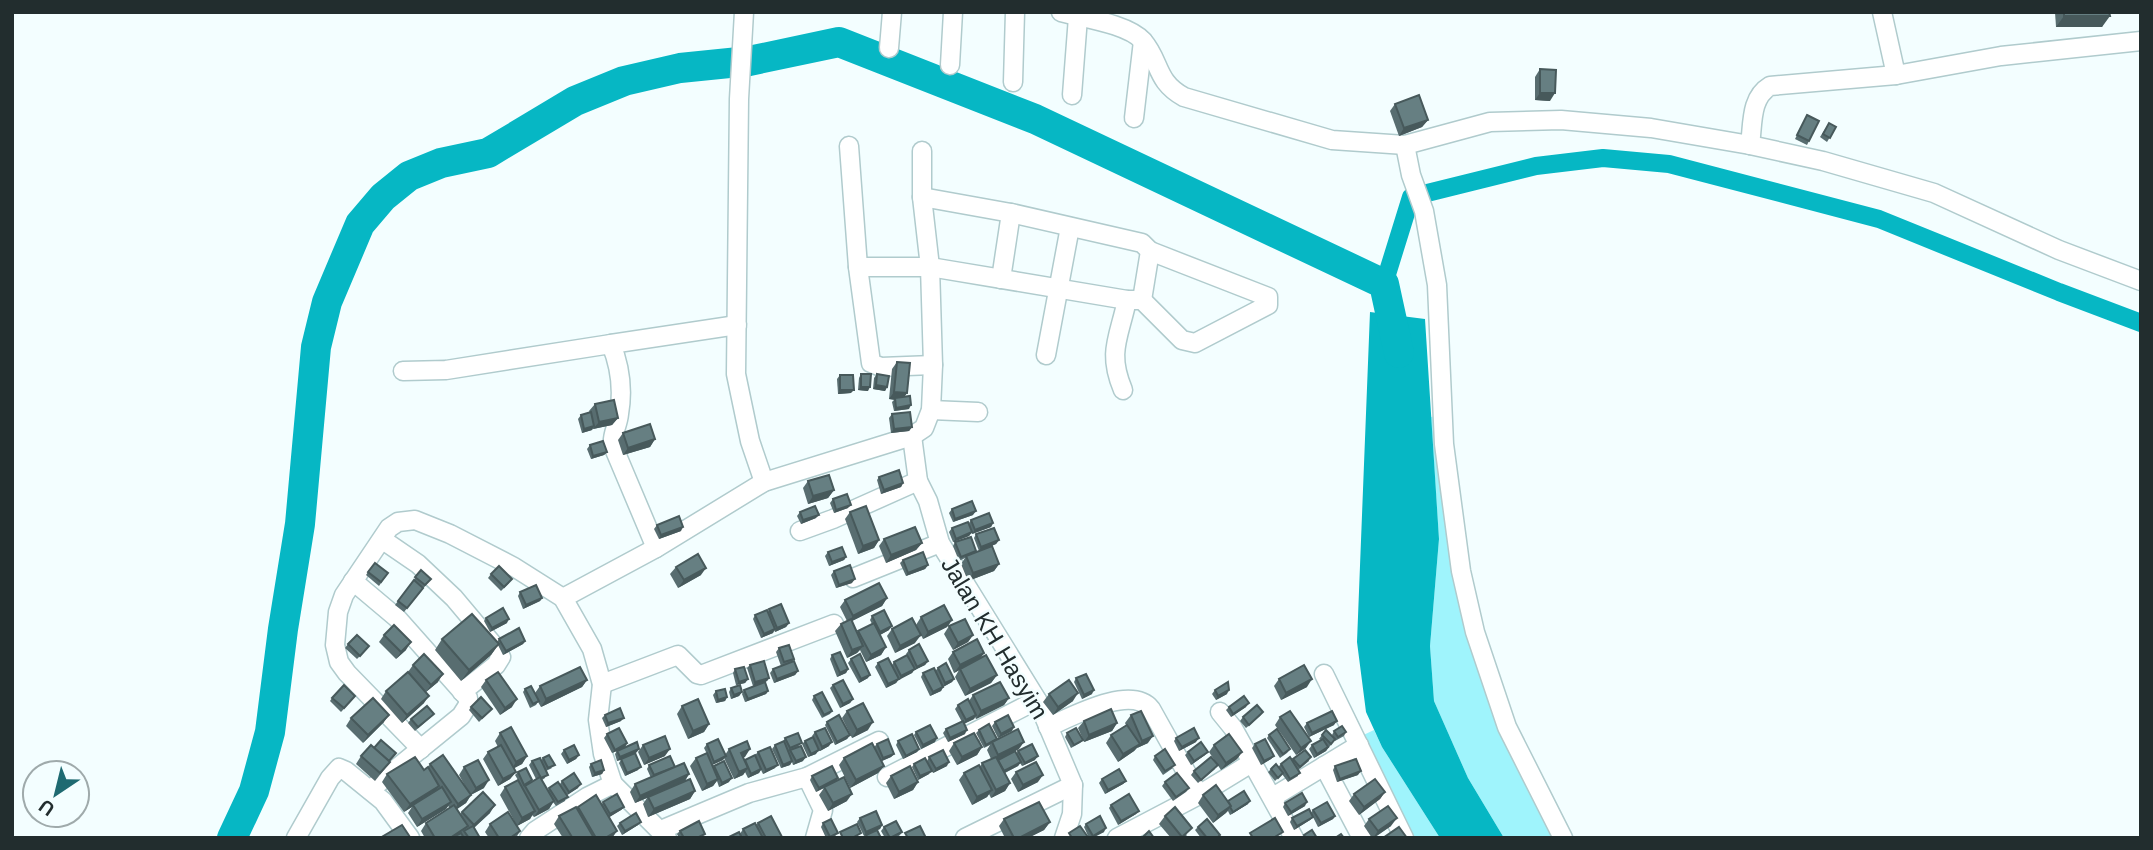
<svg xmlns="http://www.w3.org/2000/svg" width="2153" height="850" font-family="Helvetica,sans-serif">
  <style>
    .green { fill: #9ff4fc }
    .water { fill: #06b7c4 }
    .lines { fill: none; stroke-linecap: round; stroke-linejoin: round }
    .canal { stroke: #06b7c4; stroke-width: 18 }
    .river { stroke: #06b7c4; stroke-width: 30 }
    .street-casing { stroke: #b0cbcd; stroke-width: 21 }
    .street { stroke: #fff; stroke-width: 18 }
    .wall { fill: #586d70 }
    .shaded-wall { fill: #47595b }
    .building { fill: #667f82; stroke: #47595b; stroke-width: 2 }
    .labels { text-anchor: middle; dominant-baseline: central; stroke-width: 5; stroke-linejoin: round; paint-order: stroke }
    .street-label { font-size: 24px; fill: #222d2e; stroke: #f3feff }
  </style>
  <rect width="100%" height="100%" fill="#f3feff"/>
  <g class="green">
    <path d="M 1437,416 L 1454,573 L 1560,838 L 1504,838 L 1468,778 L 1434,701 L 1430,646 L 1439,539 L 1431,417 Z"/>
    <path d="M 1374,730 L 1382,747 L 1440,838 L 1407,838 L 1355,739 Z"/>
  </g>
  <path class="water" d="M 1370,312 L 1425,319 L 1439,539 L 1430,646 L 1434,701 L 1468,778 L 1504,838 L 1440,838 L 1382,747 L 1366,712 L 1357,642 Z"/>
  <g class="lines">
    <path class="canal" d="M 1384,284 L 1411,197 L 1536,166 L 1603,158 L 1669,164 L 1879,219 L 2059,292 L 2141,323"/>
    <path class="river" d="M 232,838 L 254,791 L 270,732 L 283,629 L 300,524 L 316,347 L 327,302 L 360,224 L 383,197 L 409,176 L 441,163 L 488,153 L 575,101 L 624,81 L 680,68 L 749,61 L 839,42 L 1035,119 L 1384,284 L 1399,353"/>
    <defs>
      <g id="street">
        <path d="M 744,12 L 739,99 L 736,374 L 750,441 L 764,482"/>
        <path d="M 1061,12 C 1083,18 1128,24 1143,41 C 1161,62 1155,81 1184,97 L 1332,140 L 1405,145 L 1490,122 L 1561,120 L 1651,128 L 1750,145 L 1823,161 L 1934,193 L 2059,250 L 2141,281"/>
        <path d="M 1882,12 L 1896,75"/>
        <path d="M 889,48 L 892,12"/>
        <path d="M 950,65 L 953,12"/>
        <path d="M 1013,82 L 1015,12"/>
        <path d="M 1072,95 L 1078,17"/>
        <path d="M 1134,118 L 1143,41"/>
        <path d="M 1405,145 L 1411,175 L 1424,211 L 1437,285 L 1444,444 L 1461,571 L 1475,632 L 1507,727 L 1563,838"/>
        <path d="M 1750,145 C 1753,124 1750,98 1770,86 L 1896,75 L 2001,56 L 2141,41"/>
        <path d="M 849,146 L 858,267 L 871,363 L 881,367 L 933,365"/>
        <path d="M 922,197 L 1011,213 L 1001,279"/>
        <path d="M 1011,213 L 1142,243 L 1150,251 L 1142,300"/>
        <path d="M 858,267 L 930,267 L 1127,300 L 1142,300 L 1182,340 L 1195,343 L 1268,305 L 1268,297 L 1150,251"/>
        <path d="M 611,344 L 737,325"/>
        <path d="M 1046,355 L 1070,227"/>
        <path d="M 403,371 L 446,370 L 611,344 C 620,366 623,391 619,414 C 618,426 611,435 613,446 L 656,548"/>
        <path d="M 1123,390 C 1107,352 1119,338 1127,300"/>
        <path d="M 931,410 L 978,412"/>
        <path d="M 912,436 L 918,481 L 928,501 L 940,543 L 1037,700 L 1073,785 L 1072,814 L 1064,838"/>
        <path d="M 800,531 L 833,519 L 918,481"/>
        <path d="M 383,540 L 418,564 L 454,598 L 496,648 L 501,657 L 496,665 L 462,692"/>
        <path d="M 853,578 L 940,543"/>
        <path d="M 353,581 L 397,618 L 468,698 L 468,705 L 461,716 L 370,790"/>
        <path d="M 563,598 L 656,548 L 764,482 L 912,436 L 924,428 L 931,410 L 933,365 L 930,267 L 922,197 L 922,151"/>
        <path d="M 1324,674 L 1404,838"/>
        <path d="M 602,684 L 678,655 L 697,674 L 701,675 L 834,624"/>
        <path d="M 1220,712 L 1233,728 L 1294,838"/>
        <path d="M 1048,727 C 1071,717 1131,684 1151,709 L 1199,795"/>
        <path d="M 421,749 L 347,673 L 339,662 L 335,645 L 338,612 L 344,595 L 389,528 L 398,522 L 415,520 L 450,534 L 514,567 L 563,598 L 592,649 L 602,684 L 598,720 L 603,754 L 613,784"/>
        <path d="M 1324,766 L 1362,838"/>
        <path d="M 807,777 L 823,810 L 815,838"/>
        <path d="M 887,777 L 1037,700"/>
        <path d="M 1273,797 L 1359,745"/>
        <path d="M 661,830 L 749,793 L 807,777 L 879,741"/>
        <path d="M 296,838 L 330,778 L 339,768 L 346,771 L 383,801 L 410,838"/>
        <path d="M 529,838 L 535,831 L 587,797 L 613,784 L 667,838"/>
        <path d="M 965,838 L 1073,785"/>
        <path d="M 1117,838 L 1199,795 L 1253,762"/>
      </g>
    </defs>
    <use href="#street" class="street-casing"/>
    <use href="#street" class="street"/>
  </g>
  <g class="wall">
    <path d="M 2055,12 L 2109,12 L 2102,27 L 2056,27 Z"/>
    <path d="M 1540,69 L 1550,101 L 1535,100 L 1535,77 Z"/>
    <path d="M 1395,104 L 1428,120 L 1422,127 L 1399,136 L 1390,111 Z"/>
    <path d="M 1807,115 L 1809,141 L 1807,145 L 1795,139 Z"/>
    <path d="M 1829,123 L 1836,127 L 1827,142 L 1820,137 Z"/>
    <path d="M 897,362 L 907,393 L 904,397 L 909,409 L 894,411 L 892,402 L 894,400 L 889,399 L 892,369 Z"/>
    <path d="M 861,374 L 868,391 L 858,390 L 859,378 Z"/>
    <path d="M 877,374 L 887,387 L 885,391 L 873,389 L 874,378 Z"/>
    <path d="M 840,375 L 851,393 L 838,394 L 837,379 Z"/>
    <path d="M 595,404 L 618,418 L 612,425 L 593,429 L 593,428 L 592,430 L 582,433 L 578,419 L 581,415 L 590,413 L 589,411 Z"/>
    <path d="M 892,414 L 912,427 L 909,431 L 891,433 L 889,418 Z"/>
    <path d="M 623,433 L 655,439 L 650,447 L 623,455 L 618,440 Z"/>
    <path d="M 590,445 L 607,452 L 604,455 L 591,459 L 587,449 Z"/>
    <path d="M 879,477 L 903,483 L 901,487 L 881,494 L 877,480 Z"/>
    <path d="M 808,481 L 834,490 L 828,498 L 808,504 L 803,488 Z"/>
    <path d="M 833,499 L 848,508 L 834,513 L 830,503 Z"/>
    <path d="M 952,509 L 973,515 L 953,522 L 949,513 Z"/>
    <path d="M 800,512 L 816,518 L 801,524 L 797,516 Z"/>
    <path d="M 850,512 L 879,540 L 874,548 L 858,554 L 845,519 Z"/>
    <path d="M 971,520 L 993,523 L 991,527 L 972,534 L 969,523 Z"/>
    <path d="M 657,525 L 681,531 L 659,539 L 654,529 Z"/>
    <path d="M 952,528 L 972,532 L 969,536 L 953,542 L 949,532 Z"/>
    <path d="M 976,534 L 999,540 L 996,544 L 979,551 L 974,538 Z"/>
    <path d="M 884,539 L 922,543 L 916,550 L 886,563 L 879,546 Z"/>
    <path d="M 955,542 L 976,551 L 975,553 L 999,564 L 994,571 L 968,581 L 961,564 L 965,558 L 959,561 L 953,546 Z"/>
    <path d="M 828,552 L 846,557 L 844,560 L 829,566 L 825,556 Z"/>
    <path d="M 903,560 L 928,565 L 925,569 L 906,576 L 900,563 Z"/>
    <path d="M 676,567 L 701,575 L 678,588 L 670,574 Z"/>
    <path d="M 421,570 L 431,579 L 404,612 L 395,605 Z"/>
    <path d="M 834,571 L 852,583 L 836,588 L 831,575 Z"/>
    <path d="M 368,572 L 388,573 L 379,586 L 366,575 Z"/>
    <path d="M 491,574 L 509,583 L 501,591 L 488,578 Z"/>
    <path d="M 520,592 L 542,598 L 540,601 L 523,609 L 518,596 Z"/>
    <path d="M 887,598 L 882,606 L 852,621 L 857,633 L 858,631 L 872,624 L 870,620 L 872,616 L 889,630 L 880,635 L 886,647 L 881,655 L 866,662 L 860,650 L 857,653 L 847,658 L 835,631 L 841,624 L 847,621 L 840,607 L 845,600 Z"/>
    <path d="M 769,609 L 789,623 L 786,627 L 775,632 L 774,630 L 773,633 L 761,638 L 753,619 L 755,615 L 768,612 Z"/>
    <path d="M 921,617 L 952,620 L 947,627 L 923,639 L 916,625 Z"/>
    <path d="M 486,618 L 507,623 L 490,632 L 484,621 Z"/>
    <path d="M 949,626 L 973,635 L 968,642 L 953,650 L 944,634 Z"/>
    <path d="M 892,629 L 915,643 L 895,653 L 887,636 Z"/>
    <path d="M 384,635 L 406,650 L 396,659 L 379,642 Z"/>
    <path d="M 442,639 L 497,642 L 499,639 L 525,641 L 523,644 L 503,655 L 498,645 L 491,655 L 461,681 L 435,650 Z"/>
    <path d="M 348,644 L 366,650 L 357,659 L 345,648 Z"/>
    <path d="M 779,648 L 794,659 L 792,662 L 798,671 L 795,675 L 774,683 L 770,673 L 773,669 L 781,666 L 776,652 Z"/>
    <path d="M 909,650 L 928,661 L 925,665 L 914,670 L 912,673 L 899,679 L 896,683 L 886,688 L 875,667 L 878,663 L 892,665 L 894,662 L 907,655 L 906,654 Z"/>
    <path d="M 953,652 L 984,653 L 980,659 L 997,675 L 991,683 L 965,696 L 955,677 L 959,670 L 954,673 L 948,659 Z"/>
    <path d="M 832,655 L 848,669 L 846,673 L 837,677 L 830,659 Z"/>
    <path d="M 851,659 L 868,678 L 859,683 L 848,663 Z"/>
    <path d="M 413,665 L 438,682 L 426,692 L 424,703 L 402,723 L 381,699 L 386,691 L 408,672 Z"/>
    <path d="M 750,665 L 769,678 L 767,681 L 765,682 L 768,691 L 766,694 L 745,702 L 742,694 L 744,690 L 763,682 L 753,686 L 747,668 Z"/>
    <path d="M 938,668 L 954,679 L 952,682 L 943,687 L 941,691 L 930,696 L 921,677 L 923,673 L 935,671 Z"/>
    <path d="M 735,669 L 748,679 L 745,683 L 736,685 L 733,673 Z"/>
    <path d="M 1076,678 L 1092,694 L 1082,699 L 1074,682 Z"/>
    <path d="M 1279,679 L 1307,687 L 1281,700 L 1274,686 Z"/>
    <path d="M 486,680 L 512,707 L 500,715 L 481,687 Z"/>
    <path d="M 587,680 L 582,687 L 541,707 L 538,702 L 536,705 L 530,708 L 523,692 L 525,689 L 535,693 L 540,686 Z"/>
    <path d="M 833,685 L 853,699 L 850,703 L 840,708 L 830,688 Z"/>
    <path d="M 731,688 L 742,692 L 739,696 L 731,699 L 729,692 Z"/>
    <path d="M 1215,690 L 1227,694 L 1216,700 L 1212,694 Z"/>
    <path d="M 716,691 L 727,697 L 725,701 L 716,703 L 713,695 Z"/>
    <path d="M 1049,694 L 1073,701 L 1053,715 L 1043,702 Z"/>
    <path d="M 973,695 L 1009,698 L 1004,705 L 976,719 L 975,717 L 974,719 L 964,724 L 965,734 L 948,742 L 943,733 L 946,729 L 962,722 L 955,709 L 958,705 L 969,701 Z"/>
    <path d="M 814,696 L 832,711 L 830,714 L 822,718 L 812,700 Z"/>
    <path d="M 332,698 L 353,699 L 341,712 L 330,701 Z"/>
    <path d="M 682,706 L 709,724 L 704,732 L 688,739 L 677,714 Z"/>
    <path d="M 471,707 L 492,709 L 479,722 L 469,710 Z"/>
    <path d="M 1229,707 L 1246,707 L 1231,717 L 1226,710 Z"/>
    <path d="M 847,711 L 868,730 L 852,738 L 842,718 Z"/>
    <path d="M 1263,712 L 1260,716 L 1246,728 L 1240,721 L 1243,717 Z"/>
    <path d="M 434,714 L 431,717 L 415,731 L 408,723 L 411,719 Z"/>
    <path d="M 605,715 L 621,721 L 606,727 L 602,718 Z"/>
    <path d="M 1131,715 L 1148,743 L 1137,748 L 1134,751 L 1118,762 L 1106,743 L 1111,735 L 1126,725 L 1125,723 Z"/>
    <path d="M 1280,717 L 1306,748 L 1296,755 L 1275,725 Z"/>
    <path d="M 351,718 L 384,722 L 363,743 L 346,726 Z"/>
    <path d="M 1084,721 L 1117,723 L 1112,731 L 1084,742 L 1078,728 Z"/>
    <path d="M 827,722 L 850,735 L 847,739 L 835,745 L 825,725 Z"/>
    <path d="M 995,722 L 1012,731 L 998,738 L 992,726 Z"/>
    <path d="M 1307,723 L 1334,725 L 1309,737 L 1304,727 Z"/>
    <path d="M 979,730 L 1019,749 L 1015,751 L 1016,754 L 1018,751 L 1035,760 L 1022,766 L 1020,763 L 1018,766 L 1005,773 L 1010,783 L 1005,791 L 991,798 L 989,794 L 987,797 L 972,805 L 959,780 L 964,773 L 980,767 L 982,763 L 991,759 L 987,750 L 990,745 L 984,748 L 976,733 Z"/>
    <path d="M 1334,731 L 1346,732 L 1344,736 L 1335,741 L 1335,740 L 1326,751 L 1314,758 L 1309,749 L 1312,745 L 1321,740 L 1319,739 L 1322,735 L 1333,737 L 1332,735 Z"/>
    <path d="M 815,732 L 829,746 L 820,751 L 814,739 L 816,754 L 808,757 L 802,744 L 805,741 L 813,737 L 812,736 Z"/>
    <path d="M 916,732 L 935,742 L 921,749 L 914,735 Z"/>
    <path d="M 500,733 L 527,756 L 522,764 L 513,768 L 516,772 L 510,779 L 498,786 L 483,759 L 488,752 L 498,747 L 495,741 Z"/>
    <path d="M 1067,733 L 1083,740 L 1080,743 L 1071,748 L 1065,737 Z"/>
    <path d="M 607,734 L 627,743 L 625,747 L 637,752 L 635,753 L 638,770 L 625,776 L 619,763 L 621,760 L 617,761 L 615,754 L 617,751 L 612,753 L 604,738 Z"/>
    <path d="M 1269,735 L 1290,749 L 1287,753 L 1280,758 L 1267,738 Z"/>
    <path d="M 785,738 L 800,746 L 803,761 L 793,765 L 792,762 L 790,765 L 781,768 L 772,749 L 775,745 L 783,742 Z"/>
    <path d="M 1176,738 L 1196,742 L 1179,751 L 1174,741 Z"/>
    <path d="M 898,741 L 919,749 L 917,752 L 903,759 L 896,745 Z"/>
    <path d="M 954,743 L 982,747 L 977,755 L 957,765 L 949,751 Z"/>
    <path d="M 707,744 L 725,755 L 729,749 L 750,749 L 743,757 L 744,760 L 755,755 L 758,752 L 775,768 L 763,774 L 761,770 L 759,773 L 748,778 L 745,772 L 743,775 L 734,779 L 724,758 L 723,760 L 712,765 L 729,782 L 719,787 L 717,781 L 713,786 L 702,791 L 690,766 L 696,758 L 707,754 L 704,748 Z"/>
    <path d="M 877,744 L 894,754 L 891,757 L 881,761 L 884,766 L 878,773 L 850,788 L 839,765 L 844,758 L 874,747 Z"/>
    <path d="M 1255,744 L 1274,756 L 1271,759 L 1261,765 L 1252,748 Z"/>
    <path d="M 643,745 L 665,756 L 644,765 L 638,752 Z"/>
    <path d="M 1214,745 L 1242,752 L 1237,759 L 1221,770 L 1209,752 Z"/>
    <path d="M 564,750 L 579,755 L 576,759 L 567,764 L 561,754 Z"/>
    <path d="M 1305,750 L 1309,761 L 1298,770 L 1298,776 L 1288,782 L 1282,774 L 1275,781 L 1268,772 L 1271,769 L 1278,767 L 1281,764 L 1292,760 Z"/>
    <path d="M 1188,752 L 1205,755 L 1191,765 L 1185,755 Z"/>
    <path d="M 361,756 L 389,761 L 390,762 L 375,781 L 356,764 Z"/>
    <path d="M 1155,756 L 1173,768 L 1163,775 L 1153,760 Z"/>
    <path d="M 929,757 L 947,766 L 933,773 L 927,761 Z"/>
    <path d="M 543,758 L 552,768 L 546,771 L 545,778 L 542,780 L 548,790 L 549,788 L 560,784 L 562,781 L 578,788 L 566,795 L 565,801 L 556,806 L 553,802 L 549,809 L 534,817 L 532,815 L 530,819 L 517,826 L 500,795 L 505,787 L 518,780 L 515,775 L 518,772 L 531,782 L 536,779 L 529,765 L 532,761 L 541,761 Z"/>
    <path d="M 430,764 L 469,793 L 459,775 L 464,767 L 484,788 L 471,795 L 466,803 L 456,809 L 460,814 L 462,812 L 490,813 L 474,828 L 480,838 L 425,838 L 421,831 L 426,823 L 450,808 L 448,806 L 446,809 L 417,827 L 408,813 L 412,807 L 404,812 L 382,782 L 387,774 L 424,770 L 428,767 Z"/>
    <path d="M 591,764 L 604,770 L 602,774 L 592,777 L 589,767 Z"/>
    <path d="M 914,764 L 929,774 L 918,780 L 912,767 Z"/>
    <path d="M 649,765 L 675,767 L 689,774 L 685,781 L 695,791 L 690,799 L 648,817 L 643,804 L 647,798 L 635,803 L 630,792 L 635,784 L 651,778 L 647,769 Z"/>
    <path d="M 1335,766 L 1358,775 L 1337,782 L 1333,770 Z"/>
    <path d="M 1215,769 L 1198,783 L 1191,775 L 1194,771 Z"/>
    <path d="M 1016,772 L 1038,782 L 1018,792 L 1011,779 Z"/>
    <path d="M 812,776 L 838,778 L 836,782 L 847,801 L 828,811 L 819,795 L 824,788 L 816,792 L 810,780 Z"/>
    <path d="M 891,776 L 918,782 L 913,790 L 894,799 L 886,783 Z"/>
    <path d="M 1102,779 L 1126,781 L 1123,784 L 1105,794 L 1099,783 Z"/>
    <path d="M 1165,782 L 1189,788 L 1186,792 L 1173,801 L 1162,786 Z"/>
    <path d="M 1385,792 L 1380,799 L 1359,815 L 1349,801 L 1354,794 Z"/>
    <path d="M 1203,795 L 1228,801 L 1248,804 L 1230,815 L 1228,811 L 1213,823 L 1198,803 Z"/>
    <path d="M 603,802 L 624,807 L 621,810 L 609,817 L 617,831 L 613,836 L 618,838 L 563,838 L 554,824 L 559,816 L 576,808 L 578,807 L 602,804 Z"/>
    <path d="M 1285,803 L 1305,806 L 1288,816 L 1283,807 Z"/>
    <path d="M 1111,805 L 1136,814 L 1118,825 L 1109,808 Z"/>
    <path d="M 1313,810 L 1335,816 L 1333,819 L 1318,827 L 1313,817 L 1310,820 L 1294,830 L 1290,822 L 1292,818 L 1311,813 Z"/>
    <path d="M 1165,816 L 1187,835 L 1184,838 L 1171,838 L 1159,824 Z"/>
    <path d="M 860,818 L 882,825 L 880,829 L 877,830 L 881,838 L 864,838 L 866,835 L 870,833 L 864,836 L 857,822 Z"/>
    <path d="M 1004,819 L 1050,822 L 1044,830 L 1028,838 L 1005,838 L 999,826 Z"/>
    <path d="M 1369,819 L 1391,826 L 1374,838 L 1372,838 L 1364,826 Z"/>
    <path d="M 620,823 L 638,825 L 622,835 L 617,826 Z"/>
    <path d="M 758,823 L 781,838 L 727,838 L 740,834 L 743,829 L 756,825 Z"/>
    <path d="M 823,823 L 836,836 L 835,838 L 826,838 L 821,827 Z"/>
    <path d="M 490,824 L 520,831 L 516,838 L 489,838 L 485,832 Z"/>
    <path d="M 1086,824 L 1104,832 L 1093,838 L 1089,838 L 1084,827 Z"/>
    <path d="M 884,827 L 902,832 L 900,835 L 896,838 L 885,838 L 881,831 Z"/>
    <path d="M 1198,827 L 1218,838 L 1201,838 L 1195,830 Z"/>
    <path d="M 680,831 L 702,838 L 679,838 L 677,834 Z"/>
  </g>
  <g class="shaded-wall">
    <path d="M 2064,16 L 2110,16 L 2102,27 L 2056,27 Z"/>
    <path d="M 1540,93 L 1555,93 L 1550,101 L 1535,100 Z"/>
    <path d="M 1428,120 L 1422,127 L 1399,136 L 1404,128 Z"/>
    <path d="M 876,385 L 887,387 L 885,391 L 873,389 Z"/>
    <path d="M 861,387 L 870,387 L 868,391 L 858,390 Z"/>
    <path d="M 840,390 L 854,390 L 851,393 L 838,394 Z"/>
    <path d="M 894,392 L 907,393 L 902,400 L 889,399 Z"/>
    <path d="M 911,405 L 909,409 L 894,411 L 896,408 Z"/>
    <path d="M 618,418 L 612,425 L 593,429 L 599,422 Z"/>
    <path d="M 594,426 L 592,430 L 582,433 L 584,429 Z"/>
    <path d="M 912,427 L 909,431 L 891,433 L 894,429 Z"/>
    <path d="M 655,439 L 650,447 L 623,455 L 628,448 Z"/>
    <path d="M 607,452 L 604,455 L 591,459 L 593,456 Z"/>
    <path d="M 903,483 L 901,487 L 881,494 L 884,490 Z"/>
    <path d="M 834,490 L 828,498 L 808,504 L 813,496 Z"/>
    <path d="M 851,505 L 848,508 L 834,513 L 836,510 Z"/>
    <path d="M 976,511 L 973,515 L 953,522 L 955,519 Z"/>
    <path d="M 819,515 L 816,518 L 801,524 L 803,520 Z"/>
    <path d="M 993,523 L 991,527 L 972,534 L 975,530 Z"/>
    <path d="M 683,527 L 681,531 L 659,539 L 661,535 Z"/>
    <path d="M 972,532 L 969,536 L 953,542 L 956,539 Z"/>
    <path d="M 879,540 L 874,548 L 858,554 L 863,546 Z"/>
    <path d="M 999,540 L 996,544 L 979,551 L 981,547 Z"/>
    <path d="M 922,543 L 916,550 L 886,563 L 891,555 Z"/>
    <path d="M 846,557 L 844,560 L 829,566 L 832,562 Z"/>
    <path d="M 999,564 L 994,571 L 968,581 L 973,573 Z"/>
    <path d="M 928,565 L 925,569 L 906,576 L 908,573 Z"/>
    <path d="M 706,568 L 701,575 L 678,588 L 684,580 Z"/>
    <path d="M 855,579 L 852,583 L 836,588 L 839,585 Z"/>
    <path d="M 542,598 L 540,601 L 523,609 L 526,605 Z"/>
    <path d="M 887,598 L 882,606 L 848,623 L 853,616 Z"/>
    <path d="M 509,619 L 507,623 L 490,632 L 492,628 Z"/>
    <path d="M 952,620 L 947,627 L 923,639 L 928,632 Z"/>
    <path d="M 789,623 L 786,627 L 775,632 L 777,628 Z"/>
    <path d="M 892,626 L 889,630 L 878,636 L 880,632 Z"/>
    <path d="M 775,629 L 773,633 L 761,638 L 764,634 Z"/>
    <path d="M 921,635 L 915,643 L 895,653 L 900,646 Z"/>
    <path d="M 973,635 L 968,642 L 953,650 L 958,643 Z"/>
    <path d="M 525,641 L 523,644 L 503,655 L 506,651 Z"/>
    <path d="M 411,642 L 406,650 L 396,659 L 401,652 Z"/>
    <path d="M 499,644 L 491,655 L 461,681 L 469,670 Z"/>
    <path d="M 863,646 L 857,653 L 847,658 L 852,650 Z"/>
    <path d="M 886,647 L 881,655 L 866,662 L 871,655 Z"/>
    <path d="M 984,653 L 979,660 L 954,673 L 960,665 Z"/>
    <path d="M 928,661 L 925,665 L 915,670 L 917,667 Z"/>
    <path d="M 848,669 L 846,673 L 837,677 L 840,673 Z"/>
    <path d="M 915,669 L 912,673 L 899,680 L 901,676 Z"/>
    <path d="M 798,671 L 795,675 L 774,683 L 777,679 Z"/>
    <path d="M 443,674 L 438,682 L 426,692 L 431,685 Z"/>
    <path d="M 870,675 L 868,678 L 859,683 L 861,679 Z"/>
    <path d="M 997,675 L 991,683 L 965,696 L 970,689 Z"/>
    <path d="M 769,678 L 767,681 L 753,686 L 755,682 Z"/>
    <path d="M 748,679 L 745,683 L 736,685 L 739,682 Z"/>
    <path d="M 899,679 L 896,683 L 886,688 L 888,684 Z"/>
    <path d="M 954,679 L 952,682 L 943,687 L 945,683 Z"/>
    <path d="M 1312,679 L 1307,687 L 1281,700 L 1286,693 Z"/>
    <path d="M 587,680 L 582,687 L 541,707 L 546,699 Z"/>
    <path d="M 943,687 L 941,691 L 930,696 L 933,692 Z"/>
    <path d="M 1094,690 L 1092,694 L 1082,699 L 1084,695 Z"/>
    <path d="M 1229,690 L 1227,694 L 1216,700 L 1218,696 Z"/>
    <path d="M 768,691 L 766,694 L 745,702 L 748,699 Z"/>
    <path d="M 742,692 L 739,696 L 731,699 L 734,695 Z"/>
    <path d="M 1078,693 L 1073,701 L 1053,715 L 1058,707 Z"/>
    <path d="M 429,696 L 424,703 L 402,723 L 407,715 Z"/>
    <path d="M 727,697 L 725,701 L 716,703 L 718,700 Z"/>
    <path d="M 1009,698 L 1004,705 L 976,719 L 981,711 Z"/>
    <path d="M 517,699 L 512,707 L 500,715 L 505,708 Z"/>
    <path d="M 853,699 L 850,703 L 840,708 L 843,704 Z"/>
    <path d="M 1249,703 L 1246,707 L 1231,717 L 1233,714 Z"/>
    <path d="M 389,715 L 384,722 L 363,743 L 368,735 Z"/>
    <path d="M 976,715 L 974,719 L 963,724 L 966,720 Z"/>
    <path d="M 624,718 L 621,721 L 606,727 L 608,723 Z"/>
    <path d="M 1337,721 L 1334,725 L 1309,737 L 1312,733 Z"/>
    <path d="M 873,722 L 868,730 L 852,738 L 857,730 Z"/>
    <path d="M 1117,723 L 1112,731 L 1084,742 L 1089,735 Z"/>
    <path d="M 709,724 L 704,732 L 688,739 L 693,731 Z"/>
    <path d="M 1014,727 L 1012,731 L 998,738 L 1001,734 Z"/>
    <path d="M 967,730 L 965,734 L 948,742 L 950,738 Z"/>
    <path d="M 850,735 L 847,739 L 835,745 L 837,742 Z"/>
    <path d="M 1153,736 L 1148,743 L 1137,748 L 1142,741 Z"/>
    <path d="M 937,738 L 935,742 L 921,749 L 923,745 Z"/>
    <path d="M 1199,738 L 1196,742 L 1179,751 L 1182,747 Z"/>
    <path d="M 1311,741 L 1306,748 L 1296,755 L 1301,748 Z"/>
    <path d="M 832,742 L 829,746 L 820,751 L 822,747 Z"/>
    <path d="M 1024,742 L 1019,749 L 993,762 L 998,755 Z"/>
    <path d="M 627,743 L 625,747 L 612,753 L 615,750 Z"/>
    <path d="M 1140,744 L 1134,751 L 1118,762 L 1123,754 Z"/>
    <path d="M 982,747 L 977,755 L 957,765 L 962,757 Z"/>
    <path d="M 1328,747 L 1326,751 L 1314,758 L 1317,754 Z"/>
    <path d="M 639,749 L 637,752 L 617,761 L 620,757 Z"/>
    <path d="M 670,749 L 665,756 L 644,765 L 649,758 Z"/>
    <path d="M 750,749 L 745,757 L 736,760 L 741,753 Z"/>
    <path d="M 919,749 L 917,752 L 903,759 L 906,756 Z"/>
    <path d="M 819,750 L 816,754 L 808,757 L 811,754 Z"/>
    <path d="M 1208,752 L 1205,755 L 1191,765 L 1194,761 Z"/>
    <path d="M 1242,752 L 1237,759 L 1221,770 L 1226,763 Z"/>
    <path d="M 894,754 L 891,757 L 880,762 L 883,758 Z"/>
    <path d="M 579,755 L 576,759 L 567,764 L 569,760 Z"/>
    <path d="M 527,756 L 522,764 L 511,770 L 516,762 Z"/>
    <path d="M 726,756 L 723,760 L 712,765 L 714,762 Z"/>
    <path d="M 1038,756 L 1035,760 L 1022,766 L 1025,763 Z"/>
    <path d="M 1274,756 L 1271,759 L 1261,765 L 1264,761 Z"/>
    <path d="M 806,757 L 803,761 L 793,765 L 796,761 Z"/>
    <path d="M 792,761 L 790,765 L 781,768 L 783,765 Z"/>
    <path d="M 949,762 L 947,766 L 933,773 L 936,769 Z"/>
    <path d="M 1021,762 L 1018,766 L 1000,775 L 1002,772 Z"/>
    <path d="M 778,765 L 775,768 L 763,774 L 766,770 Z"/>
    <path d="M 884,766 L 878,773 L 850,788 L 856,780 Z"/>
    <path d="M 641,767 L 638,770 L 625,776 L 627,773 Z"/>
    <path d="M 748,768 L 743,775 L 734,779 L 739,772 Z"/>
    <path d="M 761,769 L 759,773 L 748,778 L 751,774 Z"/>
    <path d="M 604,770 L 602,774 L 592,777 L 595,773 Z"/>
    <path d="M 932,771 L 929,774 L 918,780 L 920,776 Z"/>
    <path d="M 1361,771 L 1358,775 L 1337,782 L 1340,779 Z"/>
    <path d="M 516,772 L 510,779 L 498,786 L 503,779 Z"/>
    <path d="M 689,774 L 684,782 L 635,803 L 640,796 Z"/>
    <path d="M 1043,775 L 1038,782 L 1018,792 L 1023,785 Z"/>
    <path d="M 732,778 L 729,782 L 719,787 L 722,783 Z"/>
    <path d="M 838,778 L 835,782 L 816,792 L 819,788 Z"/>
    <path d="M 718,779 L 713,786 L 702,791 L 707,784 Z"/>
    <path d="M 489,780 L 484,788 L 470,795 L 476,788 Z"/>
    <path d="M 1126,781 L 1123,784 L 1105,794 L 1108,790 Z"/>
    <path d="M 918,782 L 913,790 L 894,799 L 899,792 Z"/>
    <path d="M 1010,783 L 1005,791 L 991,798 L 996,790 Z"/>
    <path d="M 581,784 L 578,788 L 566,796 L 569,792 Z"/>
    <path d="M 439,786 L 434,793 L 404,812 L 410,804 Z"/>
    <path d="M 992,790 L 987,797 L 972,805 L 977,797 Z"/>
    <path d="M 695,791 L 690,799 L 648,817 L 654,809 Z"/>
    <path d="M 1385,792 L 1380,799 L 1359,815 L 1364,807 Z"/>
    <path d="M 852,794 L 847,801 L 828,811 L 833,803 Z"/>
    <path d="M 471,795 L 466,803 L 453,812 L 458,804 Z"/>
    <path d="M 554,801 L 549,809 L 534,817 L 539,810 Z"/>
    <path d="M 1250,801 L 1248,804 L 1230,815 L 1233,812 Z"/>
    <path d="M 451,802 L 446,809 L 417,827 L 422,819 Z"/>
    <path d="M 1307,802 L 1305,806 L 1288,816 L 1291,812 Z"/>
    <path d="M 495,805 L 490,813 L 469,832 L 474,825 Z"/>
    <path d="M 1231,806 L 1226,813 L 1213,823 L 1218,815 Z"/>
    <path d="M 624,807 L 621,810 L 608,818 L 610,814 Z"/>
    <path d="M 535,811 L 530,819 L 517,826 L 522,818 Z"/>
    <path d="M 1139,811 L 1136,814 L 1118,825 L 1121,821 Z"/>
    <path d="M 1335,816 L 1333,819 L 1318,827 L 1321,823 Z"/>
    <path d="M 1313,817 L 1310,820 L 1294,830 L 1297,826 Z"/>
    <path d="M 1397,818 L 1391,826 L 1373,838 L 1378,831 Z"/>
    <path d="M 641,822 L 638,825 L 622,835 L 625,831 Z"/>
    <path d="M 1050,822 L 1044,830 L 1028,838 L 1019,838 Z"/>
    <path d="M 882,825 L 880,829 L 864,836 L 866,832 Z"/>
    <path d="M 1106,828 L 1104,832 L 1091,838 L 1093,836 Z"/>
    <path d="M 617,831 L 612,838 L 605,838 Z"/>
  </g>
  <g class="building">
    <path d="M 2064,12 L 2109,12 L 2110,16 L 2064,16 Z"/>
    <path d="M 1540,69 L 1556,70 L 1555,93 L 1540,93 Z"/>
    <path d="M 1419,95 L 1428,120 L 1404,128 L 1395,104 Z"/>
    <path d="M 1807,115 L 1819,121 L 1809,141 L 1797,135 Z"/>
    <path d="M 1829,123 L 1836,127 L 1830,138 L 1823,134 Z"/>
    <path d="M 897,362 L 910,363 L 907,393 L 894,392 Z"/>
    <path d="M 861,374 L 871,374 L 870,387 L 861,387 Z"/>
    <path d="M 877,374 L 889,376 L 887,387 L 876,385 Z"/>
    <path d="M 840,375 L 853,375 L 854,390 L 840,390 Z"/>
    <path d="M 910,396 L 911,405 L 896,408 L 895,398 Z"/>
    <path d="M 614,400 L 618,418 L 599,422 L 595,404 Z"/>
    <path d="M 591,412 L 594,426 L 584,429 L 581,415 Z"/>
    <path d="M 910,412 L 912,427 L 894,429 L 892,414 Z"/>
    <path d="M 650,424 L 655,439 L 628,448 L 623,433 Z"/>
    <path d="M 603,441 L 607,452 L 593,456 L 590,445 Z"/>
    <path d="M 899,470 L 903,483 L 884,490 L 879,477 Z"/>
    <path d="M 829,475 L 834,490 L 813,496 L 808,481 Z"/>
    <path d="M 847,494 L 851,505 L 836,510 L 833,499 Z"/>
    <path d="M 972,501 L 976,511 L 955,519 L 952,509 Z"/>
    <path d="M 815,506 L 819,515 L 803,520 L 800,512 Z"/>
    <path d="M 866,506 L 879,540 L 863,546 L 850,512 Z"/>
    <path d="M 989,513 L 993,523 L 975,530 L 971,520 Z"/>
    <path d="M 679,516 L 683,527 L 661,535 L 657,525 Z"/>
    <path d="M 968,522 L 972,532 L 956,539 L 952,528 Z"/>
    <path d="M 915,527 L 922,543 L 891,555 L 884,539 Z"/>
    <path d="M 994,528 L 999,540 L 981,547 L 976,534 Z"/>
    <path d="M 971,537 L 976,551 L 961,557 L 955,542 Z"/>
    <path d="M 992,546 L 999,564 L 973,573 L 966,556 Z"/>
    <path d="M 842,547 L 846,557 L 832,562 L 828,552 Z"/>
    <path d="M 923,552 L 928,565 L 908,573 L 903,560 Z"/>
    <path d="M 698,554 L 706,568 L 684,580 L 676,567 Z"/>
    <path d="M 375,563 L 388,573 L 381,582 L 368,572 Z"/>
    <path d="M 850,565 L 855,579 L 839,585 L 834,571 Z"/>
    <path d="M 499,566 L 512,579 L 504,587 L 491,574 Z"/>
    <path d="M 421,570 L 431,579 L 425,585 L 415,577 Z"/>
    <path d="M 414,580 L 423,588 L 407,608 L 398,601 Z"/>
    <path d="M 879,583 L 887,598 L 853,616 L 845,600 Z"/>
    <path d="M 536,585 L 542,598 L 526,605 L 520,592 Z"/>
    <path d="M 781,604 L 789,623 L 777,628 L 769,609 Z"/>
    <path d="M 944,605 L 952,620 L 928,632 L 921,617 Z"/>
    <path d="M 503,608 L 509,619 L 492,628 L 486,618 Z"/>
    <path d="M 767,610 L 775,629 L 764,634 L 755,615 Z"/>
    <path d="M 884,610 L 892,626 L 880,632 L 872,616 Z"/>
    <path d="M 472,614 L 499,644 L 469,670 L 442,639 Z"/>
    <path d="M 912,618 L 921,635 L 900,646 L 892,629 Z"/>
    <path d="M 851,619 L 863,646 L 852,650 L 841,624 Z"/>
    <path d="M 965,619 L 973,635 L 958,643 L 949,626 Z"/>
    <path d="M 874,623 L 886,647 L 871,655 L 858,631 Z"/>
    <path d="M 394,625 L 411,642 L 401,652 L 384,635 Z"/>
    <path d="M 519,628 L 525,641 L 506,651 L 499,639 Z"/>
    <path d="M 357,635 L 369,646 L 360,656 L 348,644 Z"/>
    <path d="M 977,639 L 984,653 L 960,665 L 953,652 Z"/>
    <path d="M 919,644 L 928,661 L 917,667 L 909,650 Z"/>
    <path d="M 789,645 L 794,659 L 784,662 L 779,648 Z"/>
    <path d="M 840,652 L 848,669 L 840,673 L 832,655 Z"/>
    <path d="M 424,654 L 443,674 L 431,685 L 413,665 Z"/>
    <path d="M 860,654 L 870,675 L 861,679 L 851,659 Z"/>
    <path d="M 907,655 L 915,669 L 901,676 L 894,662 Z"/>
    <path d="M 986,655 L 997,675 L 970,689 L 960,669 Z"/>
    <path d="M 888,658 L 899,679 L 888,684 L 878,663 Z"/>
    <path d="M 764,661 L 769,678 L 755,682 L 750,665 Z"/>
    <path d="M 794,661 L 798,671 L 777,679 L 773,669 Z"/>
    <path d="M 946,663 L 954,679 L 945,683 L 938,668 Z"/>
    <path d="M 1304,665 L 1312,679 L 1286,693 L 1279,679 Z"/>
    <path d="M 580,667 L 587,680 L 546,699 L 540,686 Z"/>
    <path d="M 744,667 L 748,679 L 739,682 L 735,669 Z"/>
    <path d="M 934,668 L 943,687 L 933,692 L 923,673 Z"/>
    <path d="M 408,672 L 429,696 L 407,715 L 386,691 Z"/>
    <path d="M 498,672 L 517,699 L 505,708 L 486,680 Z"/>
    <path d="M 1086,674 L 1094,690 L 1084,695 L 1076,678 Z"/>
    <path d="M 843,680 L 853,699 L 843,704 L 833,685 Z"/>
    <path d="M 1069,680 L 1078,693 L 1058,707 L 1049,694 Z"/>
    <path d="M 765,682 L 768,691 L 748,699 L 744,690 Z"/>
    <path d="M 1000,682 L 1009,698 L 981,711 L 973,695 Z"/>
    <path d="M 1228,682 L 1229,690 L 1218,696 L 1215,690 Z"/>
    <path d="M 344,685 L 355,696 L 344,708 L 332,698 Z"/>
    <path d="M 740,685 L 742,692 L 734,695 L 731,688 Z"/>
    <path d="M 531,686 L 539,701 L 533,704 L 525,689 Z"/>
    <path d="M 725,689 L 727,697 L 718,700 L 716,691 Z"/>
    <path d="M 822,692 L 832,711 L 824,715 L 814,696 Z"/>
    <path d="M 1244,696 L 1249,703 L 1233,714 L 1229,707 Z"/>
    <path d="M 481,697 L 492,709 L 482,718 L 471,707 Z"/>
    <path d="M 373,698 L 389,715 L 368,735 L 351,718 Z"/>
    <path d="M 698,699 L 709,724 L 693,731 L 682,706 Z"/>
    <path d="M 968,699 L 976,715 L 966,720 L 958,705 Z"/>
    <path d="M 863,703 L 873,722 L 857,730 L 847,711 Z"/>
    <path d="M 1257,705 L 1263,712 L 1249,725 L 1243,717 Z"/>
    <path d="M 427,706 L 434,714 L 418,727 L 411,719 Z"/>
    <path d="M 620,708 L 624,718 L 608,723 L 605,715 Z"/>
    <path d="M 1111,709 L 1117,723 L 1089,735 L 1084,721 Z"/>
    <path d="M 1141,711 L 1153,736 L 1142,741 L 1131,715 Z"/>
    <path d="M 1290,711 L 1311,741 L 1301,748 L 1280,717 Z"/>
    <path d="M 1332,711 L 1337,721 L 1312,733 L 1307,723 Z"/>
    <path d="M 839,715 L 850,735 L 837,742 L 827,722 Z"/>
    <path d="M 1008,715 L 1014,727 L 1001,734 L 995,722 Z"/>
    <path d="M 963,721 L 967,730 L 950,738 L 946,729 Z"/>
    <path d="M 989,724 L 997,739 L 986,745 L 979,730 Z"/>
    <path d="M 930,725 L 937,738 L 923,745 L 916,732 Z"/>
    <path d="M 1127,725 L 1140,744 L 1123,754 L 1111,735 Z"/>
    <path d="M 1342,726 L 1346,732 L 1338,737 L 1334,731 Z"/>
    <path d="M 511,727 L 527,756 L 516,762 L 500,733 Z"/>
    <path d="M 619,728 L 627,743 L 615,750 L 607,734 Z"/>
    <path d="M 825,728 L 832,742 L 822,747 L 815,732 Z"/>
    <path d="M 1076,728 L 1083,740 L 1074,745 L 1067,733 Z"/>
    <path d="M 1194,728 L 1199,738 L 1182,747 L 1176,738 Z"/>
    <path d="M 1018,729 L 1024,742 L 998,755 L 992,742 Z"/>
    <path d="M 1277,729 L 1290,749 L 1283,754 L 1269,735 Z"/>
    <path d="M 1326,730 L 1335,739 L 1331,744 L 1322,735 Z"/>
    <path d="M 798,733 L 802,743 L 790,748 L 785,738 Z"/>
    <path d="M 974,733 L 982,747 L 962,757 L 954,743 Z"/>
    <path d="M 912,734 L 919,749 L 906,756 L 898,741 Z"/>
    <path d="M 1229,734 L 1242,752 L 1226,763 L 1214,745 Z"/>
    <path d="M 665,736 L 670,749 L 649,758 L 643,745 Z"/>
    <path d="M 813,737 L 819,750 L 811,754 L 805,741 Z"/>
    <path d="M 718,739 L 726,756 L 714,762 L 707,744 Z"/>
    <path d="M 888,739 L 894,754 L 883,758 L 877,744 Z"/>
    <path d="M 1265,739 L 1274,756 L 1264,761 L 1255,744 Z"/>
    <path d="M 1323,739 L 1328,747 L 1317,754 L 1312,745 Z"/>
    <path d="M 381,740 L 396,753 L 389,761 L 374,748 Z"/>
    <path d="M 747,741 L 750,749 L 741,753 L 748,768 L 739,772 L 729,749 Z"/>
    <path d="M 784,741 L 792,761 L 783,765 L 775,745 Z"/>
    <path d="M 637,742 L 639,749 L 620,757 L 617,751 Z"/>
    <path d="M 1201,742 L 1208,752 L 1194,761 L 1188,752 Z"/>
    <path d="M 872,743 L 884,766 L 856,780 L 844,758 Z"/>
    <path d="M 1032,744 L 1038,756 L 1025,763 L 1018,751 Z"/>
    <path d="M 371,745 L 390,762 L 380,773 L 361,756 Z"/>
    <path d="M 501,745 L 516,772 L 503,779 L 488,752 Z"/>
    <path d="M 574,745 L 579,755 L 569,760 L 564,750 Z"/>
    <path d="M 801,746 L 806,757 L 796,761 L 790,750 Z"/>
    <path d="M 770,747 L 778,765 L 766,770 L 758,752 Z"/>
    <path d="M 1165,749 L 1175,765 L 1165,771 L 1155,756 Z"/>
    <path d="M 943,750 L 949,762 L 936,769 L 929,757 Z"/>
    <path d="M 1305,750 L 1311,757 L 1300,767 L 1293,759 Z"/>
    <path d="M 1015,751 L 1021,762 L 1004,771 L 998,760 Z"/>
    <path d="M 635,753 L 641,767 L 627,773 L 621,759 Z"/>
    <path d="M 707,753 L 718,779 L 707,784 L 696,758 Z"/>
    <path d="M 443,755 L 471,795 L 458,804 L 430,764 Z"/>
    <path d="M 549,755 L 555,765 L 548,768 L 543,758 Z"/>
    <path d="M 755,755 L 761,769 L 751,774 L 745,760 Z"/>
    <path d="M 670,756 L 675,767 L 654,775 L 649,765 Z"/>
    <path d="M 415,757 L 424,770 L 428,767 L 439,786 L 410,804 L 387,774 Z"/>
    <path d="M 996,757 L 1010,783 L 996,790 L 982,763 Z"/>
    <path d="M 1211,757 L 1218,765 L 1201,780 L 1194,771 Z"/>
    <path d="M 1290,757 L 1300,773 L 1290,779 L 1281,764 Z"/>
    <path d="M 540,758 L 548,775 L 541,778 L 532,761 Z"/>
    <path d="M 925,758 L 932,771 L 920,776 L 914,764 Z"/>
    <path d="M 1356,759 L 1361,771 L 1340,779 L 1335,766 Z"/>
    <path d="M 478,760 L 489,780 L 476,788 L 464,767 Z"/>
    <path d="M 601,760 L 604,770 L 595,773 L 591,764 Z"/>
    <path d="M 724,761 L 732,778 L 722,783 L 714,766 Z"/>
    <path d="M 1036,762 L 1043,775 L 1023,785 L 1016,772 Z"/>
    <path d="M 684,763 L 689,774 L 640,796 L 635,784 Z"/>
    <path d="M 1276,764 L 1283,773 L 1278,778 L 1271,769 Z"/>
    <path d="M 979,765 L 992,790 L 977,797 L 964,773 Z"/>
    <path d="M 832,766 L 838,778 L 819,788 L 812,776 Z"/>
    <path d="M 910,766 L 918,782 L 899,792 L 891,776 Z"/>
    <path d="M 526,768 L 532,780 L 524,785 L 518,772 Z"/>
    <path d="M 1119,769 L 1126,781 L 1108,790 L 1102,779 Z"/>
    <path d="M 574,773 L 581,784 L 569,792 L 562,781 Z"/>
    <path d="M 1177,773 L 1189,788 L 1176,797 L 1165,782 Z"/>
    <path d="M 540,777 L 554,801 L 539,810 L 525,786 Z"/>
    <path d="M 844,777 L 852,794 L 833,803 L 824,787 Z"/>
    <path d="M 690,779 L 695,791 L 654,809 L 648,797 Z"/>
    <path d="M 1375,779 L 1385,792 L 1364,807 L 1354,794 Z"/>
    <path d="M 518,780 L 535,811 L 522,818 L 505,787 Z"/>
    <path d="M 558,782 L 568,797 L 558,802 L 549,788 Z"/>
    <path d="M 1216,785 L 1231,806 L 1218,815 L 1203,795 Z"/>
    <path d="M 442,787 L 451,802 L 422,819 L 413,805 Z"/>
    <path d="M 1244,791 L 1250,801 L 1233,812 L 1230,807 L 1231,806 L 1228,801 Z"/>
    <path d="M 483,792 L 495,805 L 474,825 L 462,812 Z"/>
    <path d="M 1302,793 L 1307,802 L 1291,812 L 1285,803 Z"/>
    <path d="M 617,794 L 624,807 L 610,814 L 603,802 Z"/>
    <path d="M 1129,794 L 1139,811 L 1121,821 L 1111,805 Z"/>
    <path d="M 596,795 L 617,831 L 605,838 L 596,838 L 578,807 Z"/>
    <path d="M 1039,802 L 1050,822 L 1019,838 L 1014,838 L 1004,819 Z"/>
    <path d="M 1327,802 L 1335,816 L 1321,823 L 1313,810 Z"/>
    <path d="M 454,805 L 468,826 L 450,838 L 435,838 L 426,823 Z"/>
    <path d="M 1388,806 L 1397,818 L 1378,831 L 1369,819 Z"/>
    <path d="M 576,807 L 594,838 L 570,838 L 572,837 L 559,816 Z"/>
    <path d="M 1175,807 L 1192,828 L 1182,837 L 1165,816 Z"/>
    <path d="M 1309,809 L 1313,817 L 1297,826 L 1292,818 Z"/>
    <path d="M 876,811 L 882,825 L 866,832 L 860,818 Z"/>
    <path d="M 508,812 L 520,831 L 510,838 L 499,838 L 490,824 Z"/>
    <path d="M 636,813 L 641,822 L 625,831 L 620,823 Z"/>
    <path d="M 771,816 L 782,837 L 780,838 L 766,838 L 758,823 Z"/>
    <path d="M 1100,816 L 1106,828 L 1093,836 L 1086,824 Z"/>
    <path d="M 1275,818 L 1283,832 L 1273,838 L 1253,838 L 1250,833 Z"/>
    <path d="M 831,819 L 838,833 L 830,837 L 823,823 Z"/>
    <path d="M 1207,819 L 1220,835 L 1217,838 L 1207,838 L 1198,827 Z"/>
    <path d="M 699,821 L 705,834 L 697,838 L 684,838 L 680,831 Z"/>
    <path d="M 896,821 L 902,832 L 890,838 L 884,827 Z"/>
    <path d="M 755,823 L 763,838 L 748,838 L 743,829 Z"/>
    <path d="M 857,824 L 861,833 L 852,838 L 843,838 L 840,832 Z"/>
    <path d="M 402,825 L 410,837 L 408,838 L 380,838 Z"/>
    <path d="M 473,826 L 480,838 L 469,838 L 464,831 Z"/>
    <path d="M 920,826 L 926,838 L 908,838 L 905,833 Z"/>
    <path d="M 1080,826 L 1088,837 L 1072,838 L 1069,833 Z"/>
    <path d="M 1399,827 L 1407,838 L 1383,838 Z"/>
    <path d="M 877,830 L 881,838 L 868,838 L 866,835 Z"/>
    <path d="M 1312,830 L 1317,838 L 1306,838 L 1304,835 Z"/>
    <path d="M 1149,831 L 1154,838 L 1143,838 L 1143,837 Z"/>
    <path d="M 739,832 L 742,838 L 727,838 Z"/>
    <path d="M 461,833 L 464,838 L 451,838 Z"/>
    <path d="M 1341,834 L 1344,838 L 1335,838 Z"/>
  </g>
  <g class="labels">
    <g class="street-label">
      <text transform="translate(995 638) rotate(59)">Jalan KH Hasyim</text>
    </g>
  </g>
  <rect width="2153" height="850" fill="none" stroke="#222d2e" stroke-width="28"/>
  <g transform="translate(56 794) rotate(215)"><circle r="33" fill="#f3feff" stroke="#9faaab" stroke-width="2"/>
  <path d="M0-5L12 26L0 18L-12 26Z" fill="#1e6a71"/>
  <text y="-10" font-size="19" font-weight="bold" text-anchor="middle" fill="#222d2e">U</text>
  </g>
</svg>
